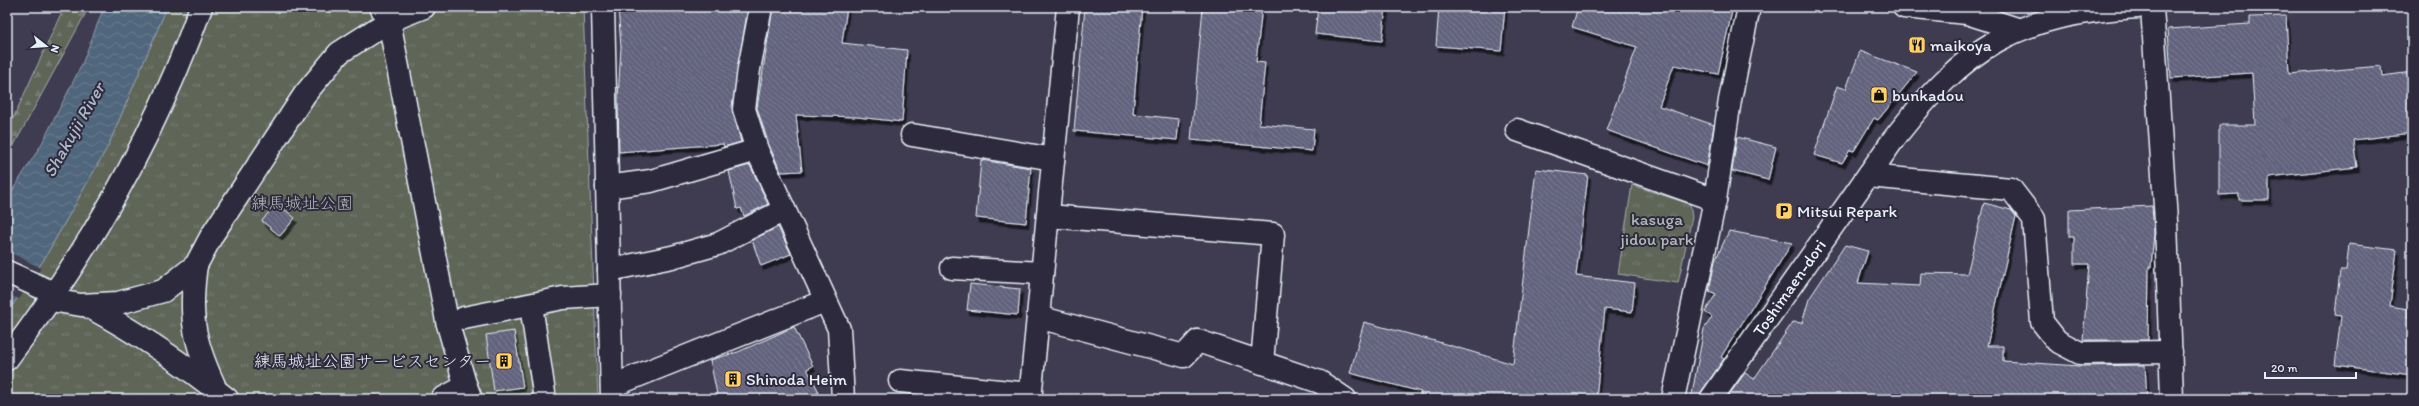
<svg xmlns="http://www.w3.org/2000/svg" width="2419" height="406" font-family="Itim,'Klee One',sans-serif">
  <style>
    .forest { fill: url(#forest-firs); stroke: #a4aca8 }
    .park { fill: url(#park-tufts); stroke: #a4aca8 }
    .water { fill: url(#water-waves); stroke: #8d9ead }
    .pier { fill: #3f3b50 }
    .building { fill: url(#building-back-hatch); stroke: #e8f1f8; filter: url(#shadow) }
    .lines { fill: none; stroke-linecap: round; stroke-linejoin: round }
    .minor-casing { stroke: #e8f1f8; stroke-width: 25 }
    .minor { stroke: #2f2a3d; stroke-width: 22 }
    .labels { text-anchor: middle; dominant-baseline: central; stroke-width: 4; stroke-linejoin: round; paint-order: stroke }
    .poi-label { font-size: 17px; fill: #e8f1f8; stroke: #2f2a3d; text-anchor: start }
    .park-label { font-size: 17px; fill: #b1b9b8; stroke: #2f2a3d }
    .street-label { font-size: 17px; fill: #e8f1f8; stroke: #2f2a3d }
    .water-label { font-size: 18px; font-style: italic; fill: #abb9c6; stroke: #2f2a3d }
  </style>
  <defs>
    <pattern id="forest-firs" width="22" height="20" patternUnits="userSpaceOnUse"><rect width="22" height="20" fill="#5f6659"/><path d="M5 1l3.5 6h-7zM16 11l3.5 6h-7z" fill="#767c72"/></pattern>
    <pattern id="park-tufts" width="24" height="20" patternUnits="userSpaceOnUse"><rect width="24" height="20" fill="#5f6659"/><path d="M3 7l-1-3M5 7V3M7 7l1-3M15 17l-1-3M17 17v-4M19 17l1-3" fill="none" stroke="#767c72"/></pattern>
    <pattern id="water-waves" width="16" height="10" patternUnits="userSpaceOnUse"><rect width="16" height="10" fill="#50667b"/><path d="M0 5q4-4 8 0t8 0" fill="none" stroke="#697c8e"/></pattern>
    <pattern id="building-back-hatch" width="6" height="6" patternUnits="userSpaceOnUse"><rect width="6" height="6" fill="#64647e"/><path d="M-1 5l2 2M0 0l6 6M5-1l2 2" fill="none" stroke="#7a7b91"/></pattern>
    <filter id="shadow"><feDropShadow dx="2.5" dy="4.5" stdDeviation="0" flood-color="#0009"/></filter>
  </defs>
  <rect width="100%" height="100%" fill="#3f3b50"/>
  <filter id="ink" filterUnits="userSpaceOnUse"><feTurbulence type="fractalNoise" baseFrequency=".025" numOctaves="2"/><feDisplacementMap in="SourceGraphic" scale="8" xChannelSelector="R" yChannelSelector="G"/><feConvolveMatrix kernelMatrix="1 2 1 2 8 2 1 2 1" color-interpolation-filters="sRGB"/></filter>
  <g filter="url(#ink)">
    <path class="forest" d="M 64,7 L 89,7 L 7,158 L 7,135 L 11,123 Z"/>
    <g class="park">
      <path d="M 167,7 L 583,7 L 598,399 L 7,399 L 7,313 L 43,261 L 108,146 Z"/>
      <path d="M 1632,185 L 1690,204 L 1692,217 L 1678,283 L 1618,274 Z"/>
    </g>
    <path class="water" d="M 104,7 L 167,7 L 108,146 L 43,261 L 7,313 L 7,199 L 41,145 L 82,64 Z"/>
    <path class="pier" d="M 7,251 L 41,268 L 19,299 L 7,294 Z"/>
    <g class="building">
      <path d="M 618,7 L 663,7 L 663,9 L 748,7 L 732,107 L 741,142 L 724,147 L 723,144 L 619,152 L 618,98 L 621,47 Z"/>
      <path d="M 773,7 L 847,7 L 842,43 L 907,50 L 902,122 L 857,117 L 796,115 L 802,171 L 781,172 L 769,145 L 757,108 Z"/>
      <path d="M 1085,7 L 1142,7 L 1133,114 L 1179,119 L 1177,140 L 1074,131 Z"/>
      <path d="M 1203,7 L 1262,7 L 1256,62 L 1265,63 L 1259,124 L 1314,129 L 1312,151 L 1191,140 Z"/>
      <path d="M 1318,7 L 1386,7 L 1382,41 L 1315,34 Z"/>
      <path d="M 1439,7 L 1505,7 L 1501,51 L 1436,46 Z"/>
      <path d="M 1578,7 L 1733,7 L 1718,74 L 1674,65 L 1659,106 L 1714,125 L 1707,166 L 1606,130 L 1637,47 L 1572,27 Z"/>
      <path d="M 2286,16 L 2289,74 L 2381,66 L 2382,76 L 2412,72 L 2412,133 L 2353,140 L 2357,167 L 2269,177 L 2269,200 L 2239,200 L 2239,194 L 2219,195 L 2219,125 L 2255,125 L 2252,73 L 2171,78 L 2168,29 L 2250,24 L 2250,17 Z"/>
      <path d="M 1860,51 L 1917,72 L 1878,120 L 1874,118 L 1854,151 L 1850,150 L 1842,163 L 1814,155 L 1837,86 L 1846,89 Z"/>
      <path d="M 1737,137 L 1776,147 L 1768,180 L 1732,171 Z"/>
      <path d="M 981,160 L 1031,168 L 1026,223 L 976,218 Z"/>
      <path d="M 750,165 L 768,204 L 744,216 L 741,208 L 737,209 L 729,171 Z"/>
      <path d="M 1536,169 L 1588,175 L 1576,276 L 1635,283 L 1632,312 L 1605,309 L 1596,399 L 1419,399 L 1421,392 L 1350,373 L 1364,322 L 1435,341 L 1513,364 Z"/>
      <path d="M 276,203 L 295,218 L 280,236 L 262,221 Z"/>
      <path d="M 1984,203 L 2011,210 L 2016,216 L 1987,346 L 2003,346 L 2003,361 L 2080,366 L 2145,365 L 2147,399 L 1726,399 L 1745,373 L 1754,379 L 1793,322 L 1802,323 L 1809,299 L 1845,245 L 1868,251 L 1858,283 L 1920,286 L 1921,273 L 1967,274 Z"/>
      <path d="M 2152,206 L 2154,233 L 2151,267 L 2149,266 L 2148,340 L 2083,340 L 2089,264 L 2074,264 L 2074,237 L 2069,237 L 2069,210 Z"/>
      <path d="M 778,227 L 791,254 L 761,266 L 752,240 Z"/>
      <path d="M 1729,231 L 1792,243 L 1721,357 L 1724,359 L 1701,392 L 1699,399 L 1691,399 L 1704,329 L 1712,317 L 1705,312 L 1716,294 L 1709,291 L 1715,261 Z"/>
      <path d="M 2349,244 L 2397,250 L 2390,306 L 2408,309 L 2407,317 L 2412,317 L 2412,375 L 2335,365 L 2341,316 L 2335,315 L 2340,271 L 2346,271 Z"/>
      <path d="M 970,284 L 1020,289 L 1018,315 L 967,310 Z"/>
      <path d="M 794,327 L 813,366 L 807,369 L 819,392 L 805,399 L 718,399 L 710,360 L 738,352 Z"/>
      <path d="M 514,331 L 523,387 L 494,391 L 486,335 Z"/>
    </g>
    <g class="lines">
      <defs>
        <g id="minor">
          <path d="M 381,7 L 389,21 L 447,321 L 465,384 L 471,399"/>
          <path d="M 603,7 L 612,399"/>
          <path d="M 761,7 L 749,69 L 744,109 L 757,150 L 839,329 L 843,399"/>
          <path d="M 1904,7 L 1967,13 L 2017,29"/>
          <path d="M 2152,7 L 2166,221 L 2172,399"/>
          <path d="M 1517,130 L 1715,200"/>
          <path d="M 912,135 L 1053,159"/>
          <path d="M 1868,176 L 2011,189 L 2034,219 L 2042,322 L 2057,341 L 2080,353 L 2171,352"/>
          <path d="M 607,187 L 651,181 L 757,150"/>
          <path d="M 1048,216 L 1273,234 L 1262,363"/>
          <path d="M 196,265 C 189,314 193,340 214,385"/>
          <path d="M 952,268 L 1042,273"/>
          <path d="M 609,270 L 672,257 L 718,244 L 784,210"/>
          <path d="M 7,272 L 47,290"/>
          <path d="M 51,300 L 81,305 L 118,303 L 163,291 L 196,265 L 212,235 L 305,94 L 339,53 L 389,21 L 424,7"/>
          <path d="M 86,305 C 136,332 183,363 227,399"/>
          <path d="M 531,305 L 544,393"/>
          <path d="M 1038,317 L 1184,356 L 1198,341 L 1320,382 L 1345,399"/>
          <path d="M 464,318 L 563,298 L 610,295"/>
          <path d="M 7,359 C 88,253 156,133 201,7"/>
          <path d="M 900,381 L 1031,394"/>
          <path d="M 612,386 L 825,301"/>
          <path d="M 442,399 L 466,386"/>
          <path d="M 1030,399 L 1068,7"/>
          <path d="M 1673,399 L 1715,200 L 1730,100 L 1749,7"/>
          <path id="s1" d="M 1711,399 L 1893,140 C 1966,45 2017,14 2138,7"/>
        </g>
      </defs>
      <use href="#minor" class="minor-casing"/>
      <use href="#minor" class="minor"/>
    </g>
  </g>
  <defs>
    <symbol id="restaurant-square" viewBox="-11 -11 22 22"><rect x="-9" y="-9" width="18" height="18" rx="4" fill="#ffd166" stroke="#2f2a3d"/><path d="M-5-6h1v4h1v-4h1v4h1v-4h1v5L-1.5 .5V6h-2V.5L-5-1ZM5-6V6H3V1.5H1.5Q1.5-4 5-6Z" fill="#111"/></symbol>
    <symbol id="shop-square" viewBox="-11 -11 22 22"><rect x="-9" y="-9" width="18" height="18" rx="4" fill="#ffd166" stroke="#2f2a3d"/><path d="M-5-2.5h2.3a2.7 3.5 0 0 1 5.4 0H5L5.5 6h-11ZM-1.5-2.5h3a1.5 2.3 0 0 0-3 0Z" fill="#111"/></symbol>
    <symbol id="parking-square" viewBox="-11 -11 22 22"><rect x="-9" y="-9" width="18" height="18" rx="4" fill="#ffd166" stroke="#2f2a3d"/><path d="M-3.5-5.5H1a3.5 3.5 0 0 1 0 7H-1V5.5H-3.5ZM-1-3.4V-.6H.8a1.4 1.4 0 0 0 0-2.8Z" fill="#111"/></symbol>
    <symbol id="building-square" viewBox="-11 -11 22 22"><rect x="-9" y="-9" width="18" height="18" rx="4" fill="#ffd166" stroke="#2f2a3d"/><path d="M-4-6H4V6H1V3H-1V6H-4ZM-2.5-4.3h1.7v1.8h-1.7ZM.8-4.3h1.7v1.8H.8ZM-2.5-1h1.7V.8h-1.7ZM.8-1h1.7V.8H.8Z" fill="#111"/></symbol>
  </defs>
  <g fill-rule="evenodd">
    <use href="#restaurant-square" x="1907" y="35" width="20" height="20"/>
    <use href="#shop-square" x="1869" y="85" width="20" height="20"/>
    <use href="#parking-square" x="1774" y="201" width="20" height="20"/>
    <use href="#building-square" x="494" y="351" width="20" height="20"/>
    <use href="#building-square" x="723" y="369" width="20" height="20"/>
  </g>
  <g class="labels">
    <g class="poi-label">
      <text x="1930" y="45">maikoya</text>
      <text x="1892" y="95">bunkadou</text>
      <text x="1797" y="211">Mitsui Repark</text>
      <text x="491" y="361" text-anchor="end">練馬城址公園サービスセンター</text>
      <text x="746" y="379">Shinoda Heim</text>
    </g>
    <g class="park-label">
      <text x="302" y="203">練馬城址公園</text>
      <text x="1657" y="219">kasuga<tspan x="1657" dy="20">jidou park</tspan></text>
    </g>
    <g class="street-label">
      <text stroke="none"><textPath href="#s1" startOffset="136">Toshimaen-dori</textPath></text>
    </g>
    <g class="water-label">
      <text transform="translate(74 130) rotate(-60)">Shakujii River</text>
    </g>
  </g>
  <rect width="2419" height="406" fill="none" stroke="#2f2a3d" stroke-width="24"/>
  <rect x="12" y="12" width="2395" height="382" fill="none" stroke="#e8f1f8" stroke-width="1.5" filter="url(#ink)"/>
  <g transform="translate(46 46) rotate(107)" stroke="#2f2a3d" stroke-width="3" paint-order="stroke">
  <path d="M0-3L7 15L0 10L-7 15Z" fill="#e8f1f8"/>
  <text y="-6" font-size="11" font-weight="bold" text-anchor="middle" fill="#e8f1f8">N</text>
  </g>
  <path d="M2265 372v6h91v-6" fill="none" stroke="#e8f1f8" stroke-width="2"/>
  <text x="2271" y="372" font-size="12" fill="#e8f1f8" stroke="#2f2a3d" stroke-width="3" paint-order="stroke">20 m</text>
</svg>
